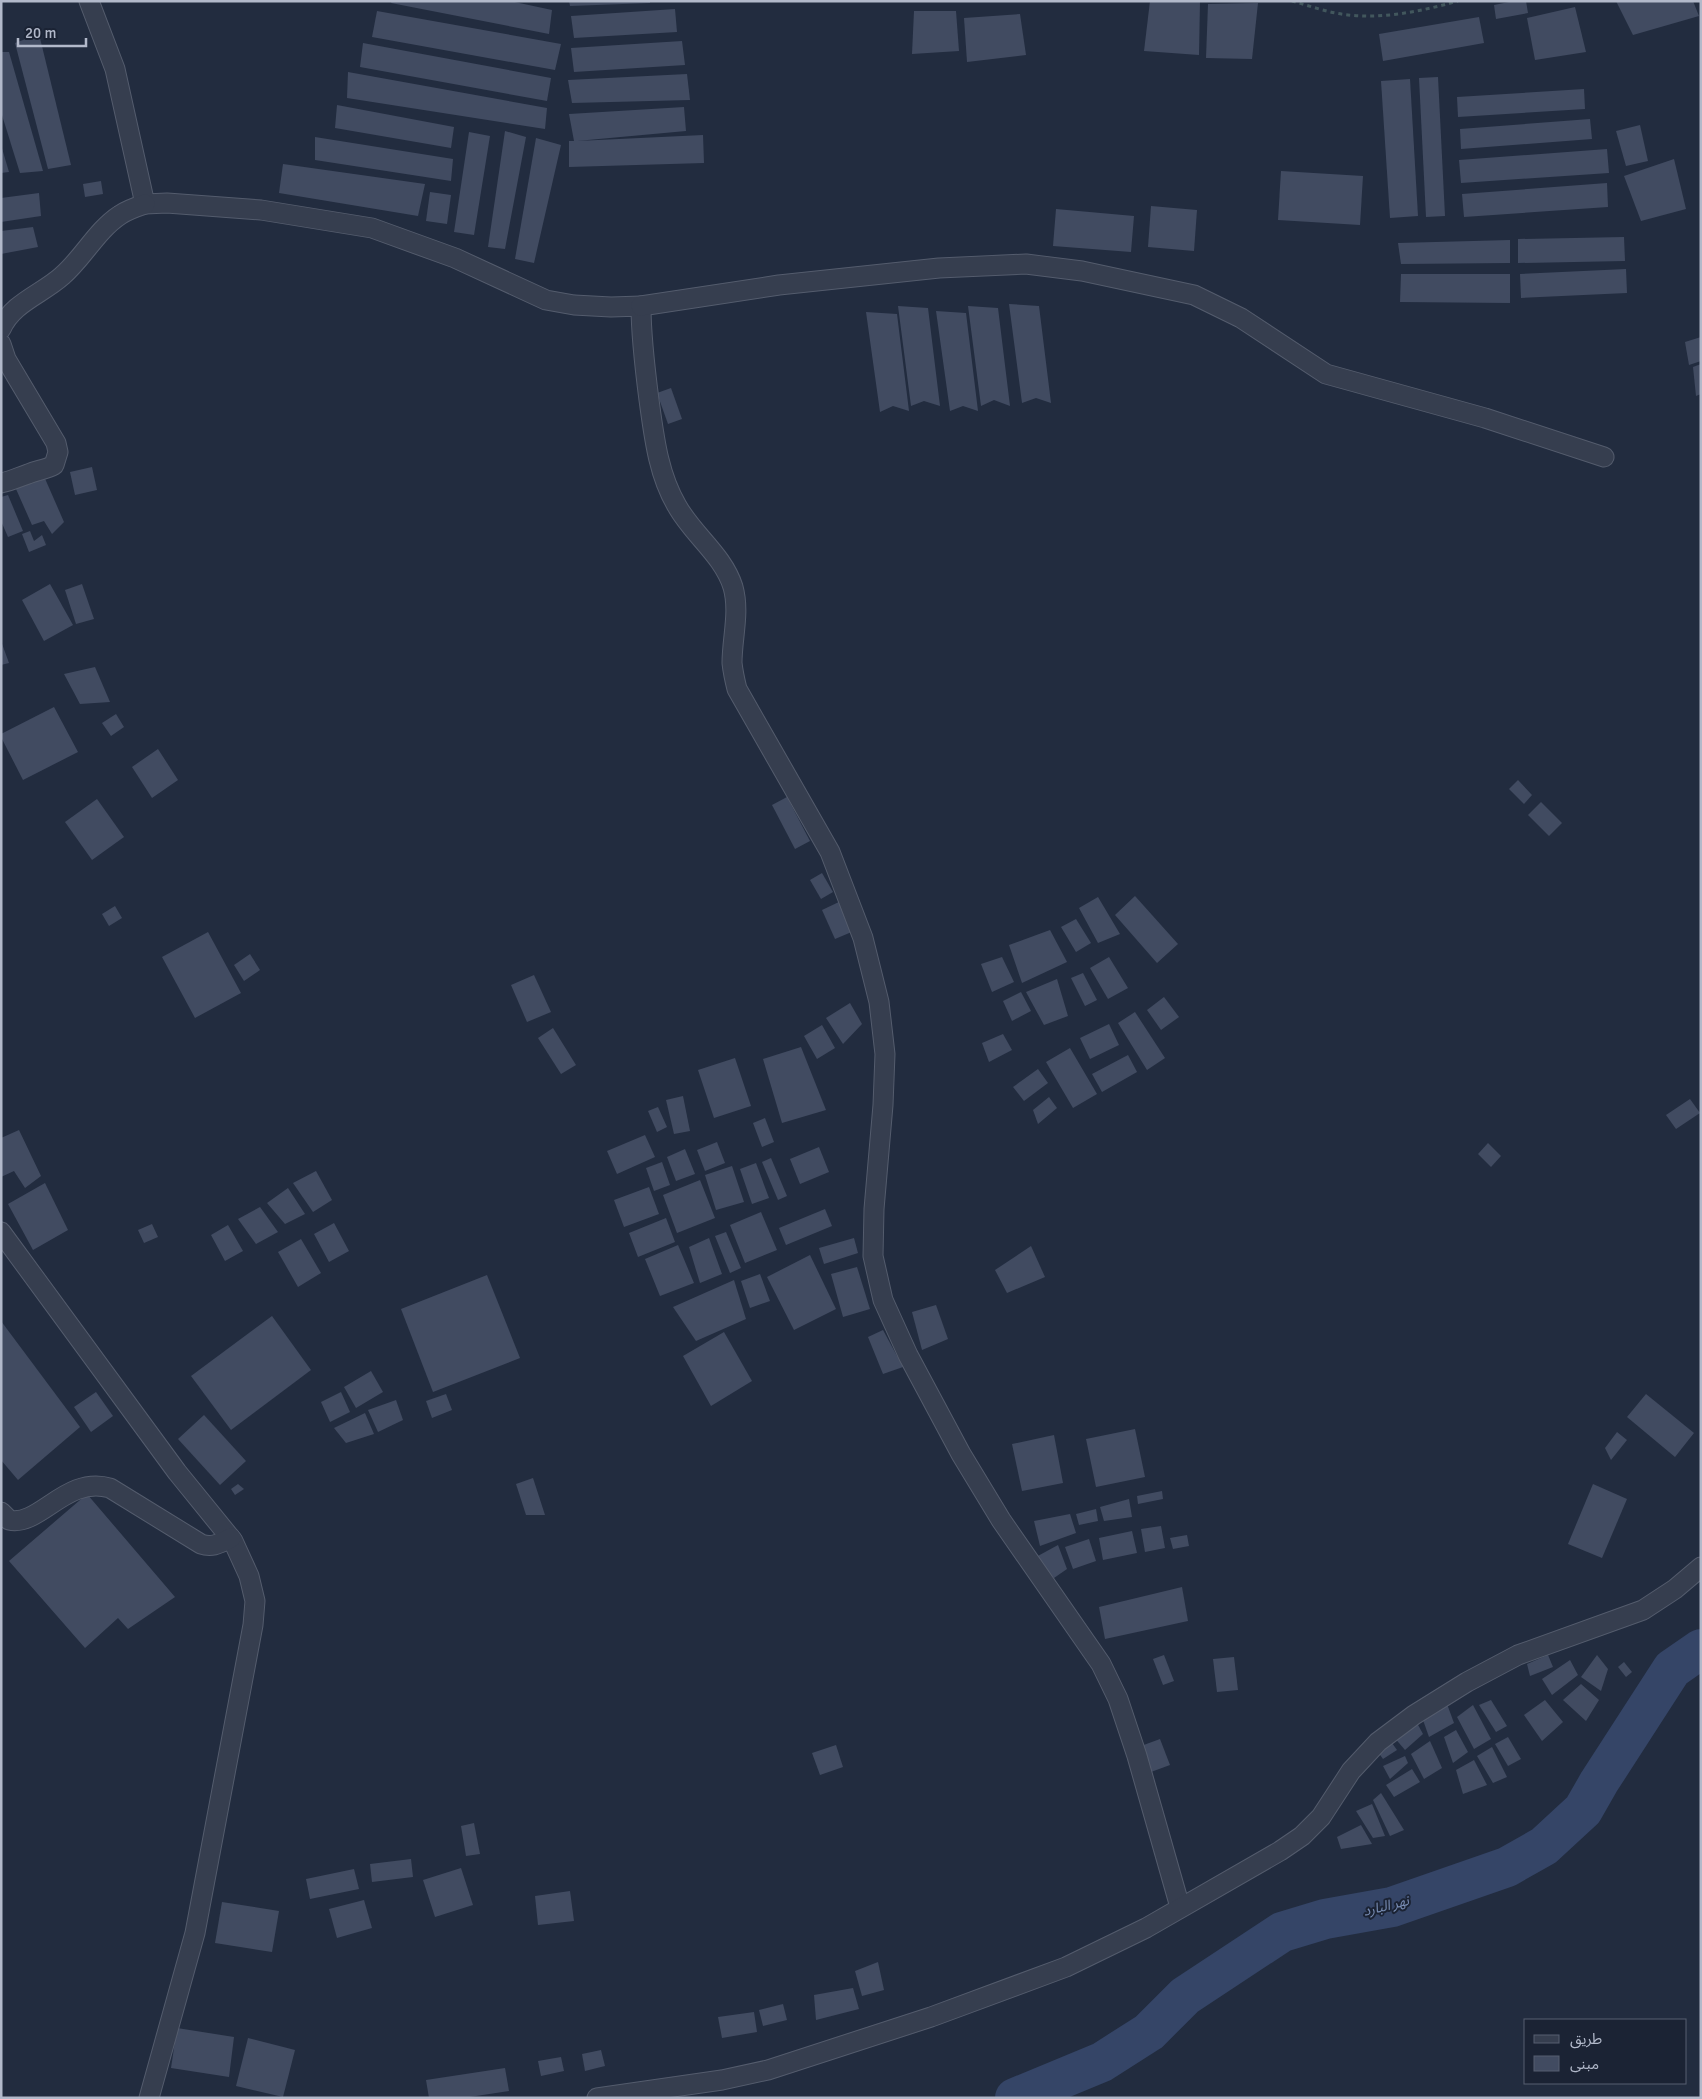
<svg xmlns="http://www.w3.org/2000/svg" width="1702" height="2099" font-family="Signika,'Noto Sans Arabic',sans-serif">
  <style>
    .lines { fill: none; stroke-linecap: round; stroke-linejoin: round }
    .river { stroke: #354567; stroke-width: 40 }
    .building { fill: #414b61 }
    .street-casing { stroke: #545c6d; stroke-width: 21 }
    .path { stroke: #42575d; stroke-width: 3; stroke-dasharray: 4 4; stroke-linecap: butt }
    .street { stroke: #363e4f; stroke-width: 19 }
    .labels { text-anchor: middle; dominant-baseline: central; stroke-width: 4; stroke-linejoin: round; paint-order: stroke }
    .water-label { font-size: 14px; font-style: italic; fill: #788cb3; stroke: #1b2334 }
  </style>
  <rect width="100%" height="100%" fill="#222c3f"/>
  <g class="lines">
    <path class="river" d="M 1015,2098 L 1102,2062 L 1149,2032 L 1185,1996 L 1282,1932 L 1325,1919 L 1392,1907 L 1507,1867 L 1544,1846 L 1583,1810 L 1599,1782 L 1672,1669 L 1701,1649"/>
  </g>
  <g class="building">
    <path d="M 392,1 L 510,1 L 552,10 L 549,34 L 391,3 Z"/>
    <path d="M 569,1 L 650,1 L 650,3 L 570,6 Z"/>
    <path d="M 1150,1 L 1200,1 L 1199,55 L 1144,51 Z"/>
    <path d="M 1514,1 L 1526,1 L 1528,13 L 1496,19 L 1494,5 Z"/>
    <path d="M 1616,1 L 1693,1 L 1699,16 L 1633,35 Z"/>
    <path d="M 1258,3 L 1252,59 L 1206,58 L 1208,4 Z"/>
    <path d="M 1575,7 L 1586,52 L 1535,60 L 1527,18 Z"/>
    <path d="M 675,9 L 677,32 L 574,38 L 571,16 Z"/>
    <path d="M 377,11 L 561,44 L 555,70 L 372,37 Z"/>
    <path d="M 914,11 L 956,11 L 959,51 L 912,54 Z"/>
    <path d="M 1020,14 L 1026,55 L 967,62 L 964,18 Z"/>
    <path d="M 1479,17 L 1484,43 L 1383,61 L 1379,34 Z"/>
    <path d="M 39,34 L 71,165 L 48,169 L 15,43 Z"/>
    <path d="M 682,41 L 685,65 L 574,72 L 571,48 Z"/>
    <path d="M 363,43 L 551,78 L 547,101 L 360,67 Z"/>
    <path d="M 1,52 L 9,52 L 43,171 L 20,173 L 1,112 Z"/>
    <path d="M 348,72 L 547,108 L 545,129 L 347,98 Z"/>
    <path d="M 687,74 L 690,100 L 572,103 L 568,80 Z"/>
    <path d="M 1438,77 L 1445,216 L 1426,217 L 1419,78 Z"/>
    <path d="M 1410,79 L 1418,216 L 1390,218 L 1381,81 Z"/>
    <path d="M 1584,89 L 1585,109 L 1458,117 L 1457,97 Z"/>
    <path d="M 337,105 L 454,127 L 451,148 L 335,128 Z"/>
    <path d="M 684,107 L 686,131 L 577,141 L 703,135 L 704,163 L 569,167 L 569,141 L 574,141 L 569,114 Z"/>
    <path d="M 1590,119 L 1592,139 L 1461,149 L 1460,129 Z"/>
    <path d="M 1640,125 L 1648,161 L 1626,166 L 1616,131 Z"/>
    <path d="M 505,131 L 526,137 L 505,249 L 488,247 Z"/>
    <path d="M 469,132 L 490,136 L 474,235 L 454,232 Z"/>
    <path d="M 315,137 L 453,159 L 451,181 L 315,160 Z"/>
    <path d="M 536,138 L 561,145 L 534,263 L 515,259 Z"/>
    <path d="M 1,145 L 9,172 L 1,173 Z"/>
    <path d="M 1607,149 L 1609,173 L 1461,183 L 1459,160 Z"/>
    <path d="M 1674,159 L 1686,209 L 1641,221 L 1624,176 Z"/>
    <path d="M 283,164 L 425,184 L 418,216 L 279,193 Z"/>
    <path d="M 1281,171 L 1363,176 L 1360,225 L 1278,220 Z"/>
    <path d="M 101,181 L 103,194 L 85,197 L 83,184 Z"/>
    <path d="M 1607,183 L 1608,207 L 1464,217 L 1462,194 Z"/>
    <path d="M 430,192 L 451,195 L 447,224 L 426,221 Z"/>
    <path d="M 39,193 L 41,216 L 1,222 L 1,198 Z"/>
    <path d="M 1151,206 L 1197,210 L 1194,251 L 1148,247 Z"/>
    <path d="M 1056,209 L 1134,216 L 1131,252 L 1053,246 Z"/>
    <path d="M 33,227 L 38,247 L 1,254 L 1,231 Z"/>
    <path d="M 1624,237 L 1625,261 L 1518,263 L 1518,239 Z"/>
    <path d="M 1510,240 L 1510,263 L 1401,264 L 1398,243 Z"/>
    <path d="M 1626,269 L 1627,293 L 1521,298 L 1520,274 Z"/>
    <path d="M 1401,274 L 1510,274 L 1510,303 L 1400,302 Z"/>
    <path d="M 1009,304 L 1039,306 L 1051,403 L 1036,398 L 1022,403 Z"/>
    <path d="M 898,306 L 928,308 L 940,406 L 924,401 L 911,406 Z"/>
    <path d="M 968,306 L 998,308 L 1010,406 L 994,400 L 981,406 Z"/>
    <path d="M 936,311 L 966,313 L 978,411 L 963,406 L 950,411 Z"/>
    <path d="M 866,312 L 897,314 L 909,411 L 893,406 L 880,412 Z"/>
    <path d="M 1701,337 L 1701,361 L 1689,365 L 1685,342 Z"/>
    <path d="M 1701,364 L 1701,394 L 1696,396 L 1693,367 Z"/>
    <path d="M 671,388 L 682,419 L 668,424 L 657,393 Z"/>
    <path d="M 92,467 L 97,490 L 75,495 L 70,472 Z"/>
    <path d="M 43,474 L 64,522 L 52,534 L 44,521 L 32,525 L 16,489 Z"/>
    <path d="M 8,495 L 23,531 L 8,537 L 1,521 L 1,497 Z"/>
    <path d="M 30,531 L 34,541 L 42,535 L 46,545 L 29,552 L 22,534 Z"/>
    <path d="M 50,584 L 73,625 L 44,641 L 22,600 Z"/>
    <path d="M 82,584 L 94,619 L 76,624 L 65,590 Z"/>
    <path d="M 1,641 L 9,663 L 1,665 Z"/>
    <path d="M 95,667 L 110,702 L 80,704 L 64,674 Z"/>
    <path d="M 54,707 L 78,752 L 23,780 L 1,737 L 1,734 Z"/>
    <path d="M 116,714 L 124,727 L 111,736 L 102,723 Z"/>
    <path d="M 158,749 L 178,780 L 152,798 L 132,767 Z"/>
    <path d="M 1518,780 L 1532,795 L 1524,804 L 1509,789 Z"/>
    <path d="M 787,797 L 810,841 L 795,849 L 772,805 Z"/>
    <path d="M 97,799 L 124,837 L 92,860 L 65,822 Z"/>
    <path d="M 1541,802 L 1562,823 L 1549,836 L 1528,815 Z"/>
    <path d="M 822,873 L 833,892 L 821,899 L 810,880 Z"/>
    <path d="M 1135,896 L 1178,944 L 1157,963 L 1115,915 Z"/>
    <path d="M 1098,897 L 1120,934 L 1098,943 L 1079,908 Z"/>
    <path d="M 841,901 L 854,931 L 835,939 L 822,910 Z"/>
    <path d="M 115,906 L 122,918 L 109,926 L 102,914 Z"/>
    <path d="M 1076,919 L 1091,943 L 1076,952 L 1061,927 Z"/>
    <path d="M 1050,930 L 1067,962 L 1022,983 L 1009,945 Z"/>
    <path d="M 208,932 L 241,993 L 195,1018 L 162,957 Z"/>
    <path d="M 250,954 L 260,970 L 244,981 L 234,965 Z"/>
    <path d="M 1002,957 L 1014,982 L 992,992 L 981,964 Z"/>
    <path d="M 1109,957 L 1128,988 L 1108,999 L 1090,968 Z"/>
    <path d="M 1083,973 L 1097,1000 L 1085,1006 L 1071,978 Z"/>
    <path d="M 534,975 L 551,1012 L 527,1022 L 511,985 Z"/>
    <path d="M 1057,979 L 1068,1016 L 1044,1025 L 1026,992 Z"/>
    <path d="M 1021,992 L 1031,1011 L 1012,1021 L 1003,1001 Z"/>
    <path d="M 1164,997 L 1179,1017 L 1161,1030 L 1147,1010 Z"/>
    <path d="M 850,1003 L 862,1024 L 843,1044 L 826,1018 Z"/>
    <path d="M 1135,1012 L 1165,1058 L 1147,1070 L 1118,1023 Z"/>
    <path d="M 1109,1024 L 1119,1045 L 1090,1059 L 1080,1038 Z"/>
    <path d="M 822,1025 L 835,1048 L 817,1059 L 804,1036 Z"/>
    <path d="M 553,1028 L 576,1065 L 561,1074 L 538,1038 Z"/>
    <path d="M 1003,1034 L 1012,1050 L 989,1062 L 982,1043 Z"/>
    <path d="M 801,1047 L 826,1110 L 782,1123 L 763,1059 Z"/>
    <path d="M 1070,1048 L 1097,1094 L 1073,1108 L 1046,1062 Z"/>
    <path d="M 1128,1055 L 1137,1072 L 1102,1092 L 1092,1074 Z"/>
    <path d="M 735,1058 L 751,1106 L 714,1118 L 698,1070 Z"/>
    <path d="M 1038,1069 L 1048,1083 L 1024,1101 L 1013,1087 Z"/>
    <path d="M 683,1096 L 690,1131 L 674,1134 L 666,1100 Z"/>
    <path d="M 1049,1097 L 1057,1108 L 1038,1124 L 1033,1110 Z"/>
    <path d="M 1690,1099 L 1700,1113 L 1676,1129 L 1666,1115 Z"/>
    <path d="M 658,1107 L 667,1127 L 657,1132 L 648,1111 Z"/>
    <path d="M 765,1118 L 774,1142 L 762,1147 L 753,1123 Z"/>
    <path d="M 19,1130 L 41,1176 L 25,1188 L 14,1171 L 1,1177 L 1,1138 Z"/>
    <path d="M 645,1135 L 655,1157 L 617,1174 L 607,1151 Z"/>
    <path d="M 717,1142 L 725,1163 L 705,1171 L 697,1150 Z"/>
    <path d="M 1488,1143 L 1501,1156 L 1491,1167 L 1478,1154 Z"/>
    <path d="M 819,1147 L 829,1172 L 800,1184 L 790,1159 Z"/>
    <path d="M 685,1149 L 695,1174 L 676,1181 L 667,1157 Z"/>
    <path d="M 771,1158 L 787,1196 L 778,1200 L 762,1162 Z"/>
    <path d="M 662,1162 L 670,1185 L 654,1191 L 646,1168 Z"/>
    <path d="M 756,1163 L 769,1198 L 752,1204 L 740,1169 Z"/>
    <path d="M 732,1166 L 744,1202 L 716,1210 L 705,1175 Z"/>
    <path d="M 316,1171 L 332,1200 L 313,1212 L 293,1183 Z"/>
    <path d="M 700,1180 L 715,1218 L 677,1233 L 663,1195 Z"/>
    <path d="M 45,1183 L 68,1230 L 33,1250 L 8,1204 Z"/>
    <path d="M 649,1187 L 659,1214 L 624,1227 L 614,1200 Z"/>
    <path d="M 288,1188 L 305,1214 L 285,1224 L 267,1203 Z"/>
    <path d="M 260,1207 L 278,1232 L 256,1244 L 238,1219 Z"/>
    <path d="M 825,1209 L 832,1226 L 786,1245 L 779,1228 Z"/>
    <path d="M 761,1212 L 777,1250 L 745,1263 L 730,1225 Z"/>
    <path d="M 666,1218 L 675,1242 L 638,1257 L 629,1233 Z"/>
    <path d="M 334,1223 L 349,1251 L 329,1262 L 314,1234 Z"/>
    <path d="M 152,1224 L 158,1237 L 144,1243 L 138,1230 Z"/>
    <path d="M 228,1225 L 243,1251 L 225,1261 L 211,1235 Z"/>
    <path d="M 726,1232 L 741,1268 L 730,1273 L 715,1236 Z"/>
    <path d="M 709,1238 L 722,1274 L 700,1283 L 689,1247 Z"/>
    <path d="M 854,1238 L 858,1253 L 824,1264 L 819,1248 Z"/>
    <path d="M 301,1239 L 321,1273 L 298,1287 L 278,1252 Z"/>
    <path d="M 678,1245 L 694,1283 L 660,1296 L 645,1259 Z"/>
    <path d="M 1031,1246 L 1045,1277 L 1007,1293 L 995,1270 Z"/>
    <path d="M 810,1255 L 836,1309 L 794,1330 L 767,1277 Z"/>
    <path d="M 857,1267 L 870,1309 L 843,1317 L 831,1274 Z"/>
    <path d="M 760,1274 L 770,1301 L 750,1308 L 741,1281 Z"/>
    <path d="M 487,1275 L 520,1358 L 433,1392 L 401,1309 Z"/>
    <path d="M 734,1280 L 746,1319 L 696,1341 L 673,1307 Z"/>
    <path d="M 936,1305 L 948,1339 L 922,1350 L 912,1312 Z"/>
    <path d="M 272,1316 L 311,1370 L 231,1430 L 191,1376 Z"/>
    <path d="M 1,1321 L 80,1427 L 18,1480 L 1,1460 Z"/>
    <path d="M 883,1330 L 903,1367 L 883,1374 L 868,1337 Z"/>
    <path d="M 724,1332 L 752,1381 L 711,1406 L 683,1356 Z"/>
    <path d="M 371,1371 L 383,1392 L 356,1408 L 344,1387 Z"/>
    <path d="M 96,1392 L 113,1416 L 91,1432 L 74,1407 Z"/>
    <path d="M 341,1392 L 350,1412 L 330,1422 L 321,1402 Z"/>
    <path d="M 446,1394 L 452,1410 L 432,1418 L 426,1401 Z"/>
    <path d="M 1646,1394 L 1694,1433 L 1675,1457 L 1627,1417 Z"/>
    <path d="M 396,1400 L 403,1420 L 378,1432 L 368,1410 Z"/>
    <path d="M 365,1413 L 374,1434 L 346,1443 L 334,1428 Z"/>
    <path d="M 204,1415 L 246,1461 L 220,1485 L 178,1439 Z"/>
    <path d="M 1135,1429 L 1145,1477 L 1096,1487 L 1086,1439 Z"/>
    <path d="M 1617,1432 L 1627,1440 L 1611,1460 L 1605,1448 Z"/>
    <path d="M 1054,1435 L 1063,1483 L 1022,1491 L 1012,1444 Z"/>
    <path d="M 533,1478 L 545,1515 L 526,1515 L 516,1484 Z"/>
    <path d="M 238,1484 L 244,1489 L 235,1495 L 231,1489 Z"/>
    <path d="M 1593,1484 L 1627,1499 L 1602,1558 L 1568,1544 Z"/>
    <path d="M 1162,1491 L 1163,1499 L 1138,1504 L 1137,1496 Z"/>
    <path d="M 87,1494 L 175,1597 L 128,1629 L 118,1618 L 85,1648 L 9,1561 Z"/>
    <path d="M 1129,1499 L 1132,1517 L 1104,1521 L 1100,1507 Z"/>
    <path d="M 1096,1509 L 1098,1521 L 1079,1525 L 1076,1514 Z"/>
    <path d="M 1070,1514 L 1076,1533 L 1040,1546 L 1034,1521 Z"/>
    <path d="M 1161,1526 L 1165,1548 L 1145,1552 L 1141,1529 Z"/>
    <path d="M 1132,1531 L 1137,1553 L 1103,1560 L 1099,1538 Z"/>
    <path d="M 1187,1535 L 1189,1546 L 1173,1549 L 1170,1538 Z"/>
    <path d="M 1089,1539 L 1096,1561 L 1073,1569 L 1065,1547 Z"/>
    <path d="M 1058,1545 L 1067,1569 L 1054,1578 L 1036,1557 Z"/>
    <path d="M 1182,1587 L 1188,1621 L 1105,1639 L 1099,1607 Z"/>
    <path d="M 1164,1655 L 1174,1681 L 1163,1685 L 1153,1659 Z"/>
    <path d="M 1548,1655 L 1553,1667 L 1530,1676 L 1527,1664 Z"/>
    <path d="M 1597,1655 L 1608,1669 L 1601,1691 L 1581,1677 Z"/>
    <path d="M 1234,1657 L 1238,1690 L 1217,1692 L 1213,1659 Z"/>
    <path d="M 1570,1660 L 1578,1675 L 1552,1695 L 1542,1679 Z"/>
    <path d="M 1624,1662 L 1632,1672 L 1626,1677 L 1618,1667 Z"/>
    <path d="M 1581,1684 L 1599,1700 L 1586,1721 L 1563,1700 Z"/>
    <path d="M 1491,1700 L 1507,1726 L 1496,1732 L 1479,1705 Z"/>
    <path d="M 1545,1700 L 1563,1722 L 1542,1741 L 1524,1715 Z"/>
    <path d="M 1447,1704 L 1454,1723 L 1429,1737 L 1423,1720 Z"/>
    <path d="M 1473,1705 L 1491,1739 L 1474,1749 L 1457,1717 Z"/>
    <path d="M 1417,1723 L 1423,1734 L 1405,1750 L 1393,1736 Z"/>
    <path d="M 1456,1730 L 1468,1752 L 1453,1763 L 1444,1737 Z"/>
    <path d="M 1508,1737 L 1521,1759 L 1508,1766 L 1495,1744 Z"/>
    <path d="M 1160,1739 L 1170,1765 L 1151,1772 L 1141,1746 Z"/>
    <path d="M 1430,1741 L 1442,1768 L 1424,1779 L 1411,1754 Z"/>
    <path d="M 1392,1743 L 1397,1750 L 1383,1759 L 1378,1752 Z"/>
    <path d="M 836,1745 L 843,1767 L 820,1775 L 812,1753 Z"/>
    <path d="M 1492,1747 L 1507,1777 L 1493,1783 L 1477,1756 Z"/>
    <path d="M 1405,1756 L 1408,1763 L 1390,1779 L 1383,1766 Z"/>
    <path d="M 1474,1760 L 1487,1785 L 1463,1794 L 1456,1770 Z"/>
    <path d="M 1412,1769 L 1420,1782 L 1394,1797 L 1386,1785 Z"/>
    <path d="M 1381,1793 L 1404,1830 L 1390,1836 L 1373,1800 Z"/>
    <path d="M 1372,1804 L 1385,1836 L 1373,1838 L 1356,1811 Z"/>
    <path d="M 474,1823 L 480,1854 L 466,1856 L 461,1826 Z"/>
    <path d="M 1361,1825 L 1372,1844 L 1341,1849 L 1337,1837 Z"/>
    <path d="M 411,1859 L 413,1877 L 372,1882 L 370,1864 Z"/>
    <path d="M 461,1868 L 473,1905 L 435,1917 L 423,1880 Z"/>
    <path d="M 354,1869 L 359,1889 L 310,1899 L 306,1879 Z"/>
    <path d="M 570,1891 L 574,1921 L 538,1925 L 535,1896 Z"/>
    <path d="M 364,1900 L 372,1928 L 337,1938 L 329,1909 Z"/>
    <path d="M 222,1902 L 279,1911 L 272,1952 L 215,1943 Z"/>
    <path d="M 878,1962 L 884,1990 L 862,1996 L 855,1971 Z"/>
    <path d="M 853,1988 L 859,2009 L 816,2020 L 814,1995 Z"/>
    <path d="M 783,2004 L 787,2020 L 763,2026 L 759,2010 Z"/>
    <path d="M 754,2012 L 757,2032 L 722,2038 L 718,2017 Z"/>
    <path d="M 177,2028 L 234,2037 L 229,2077 L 171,2068 Z"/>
    <path d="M 248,2038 L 295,2050 L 283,2097 L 236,2086 Z"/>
    <path d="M 601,2050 L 605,2066 L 585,2071 L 582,2054 Z"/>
    <path d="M 561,2057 L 564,2071 L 541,2076 L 538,2061 Z"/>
    <path d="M 505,2068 L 509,2091 L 463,2098 L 429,2098 L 426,2080 Z"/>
  </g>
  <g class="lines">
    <defs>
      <g id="street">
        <path d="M 89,1 L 115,69 L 145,204 L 167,203 L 261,210 L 372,228 L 455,258 L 546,300 L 574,305 L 611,307 L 641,306 C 641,338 645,369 649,400 C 654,436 658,474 677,506 C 693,535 723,555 733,587 C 740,612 732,638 732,663 C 733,672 735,681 737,689 L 830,852 L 863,938 L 879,1002 L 885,1054 L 883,1105 L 874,1209 L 873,1256 L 883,1300 L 908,1355 L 961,1454 L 1001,1520 L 1101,1664 L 1118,1699 L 1137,1756 L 1180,1907"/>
        <path d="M 641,306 L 779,285 L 939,268 L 1026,264 L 1082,271 L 1194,295 L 1241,318 L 1326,374 L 1485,418 L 1604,457"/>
        <path d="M 1,329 C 12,303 42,294 62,276 C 83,258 97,230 120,215 C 127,210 136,207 145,204"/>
        <path d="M 1,344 L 6,359 L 56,443 L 58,452 L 54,465 C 45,470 37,470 28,474 C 19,477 11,481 1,483"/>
        <path d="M 1,1232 L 177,1472 L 233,1541 L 249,1576 L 255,1601 L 253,1625 L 195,1933 L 149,2098"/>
        <path d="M 1,1512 L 9,1520 C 40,1527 66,1475 110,1488 L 201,1544 C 213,1548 220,1543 231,1538"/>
        <path d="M 597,2098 L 722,2080 L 768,2070 L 931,2017 L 1066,1967 L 1146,1928 L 1280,1851 L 1302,1836 L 1321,1817 L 1351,1771 L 1378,1742 L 1414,1715 L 1467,1682 L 1518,1655 L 1643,1610 L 1675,1589 L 1701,1567"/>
      </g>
    </defs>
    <use href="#street" class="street-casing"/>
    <path class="path" d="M 1292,1 C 1310,6 1329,13 1348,15 C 1385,19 1422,11 1458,1"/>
    <use href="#street" class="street"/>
  </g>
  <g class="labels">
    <g class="water-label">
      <text transform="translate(1386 1906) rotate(-14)">نهر البارد</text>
    </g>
  </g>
  <rect width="1702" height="2099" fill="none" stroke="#b2b9ca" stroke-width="5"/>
  <rect x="1524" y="2019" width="162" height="65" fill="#1b2334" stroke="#575f70"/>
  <rect x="1534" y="2035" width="25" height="8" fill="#363e4f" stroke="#575f70"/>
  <text x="1570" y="2044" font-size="15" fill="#b2b9ca">طريق</text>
  <rect x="1534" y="2056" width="25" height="15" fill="#414b61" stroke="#575f70"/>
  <text x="1570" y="2069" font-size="15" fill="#b2b9ca">مبنى</text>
  <path d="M18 38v8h68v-8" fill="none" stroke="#b2b9ca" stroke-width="2.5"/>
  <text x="25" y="38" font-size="15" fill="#b2b9ca" stroke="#1b2334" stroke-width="4" paint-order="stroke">20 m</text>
</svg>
